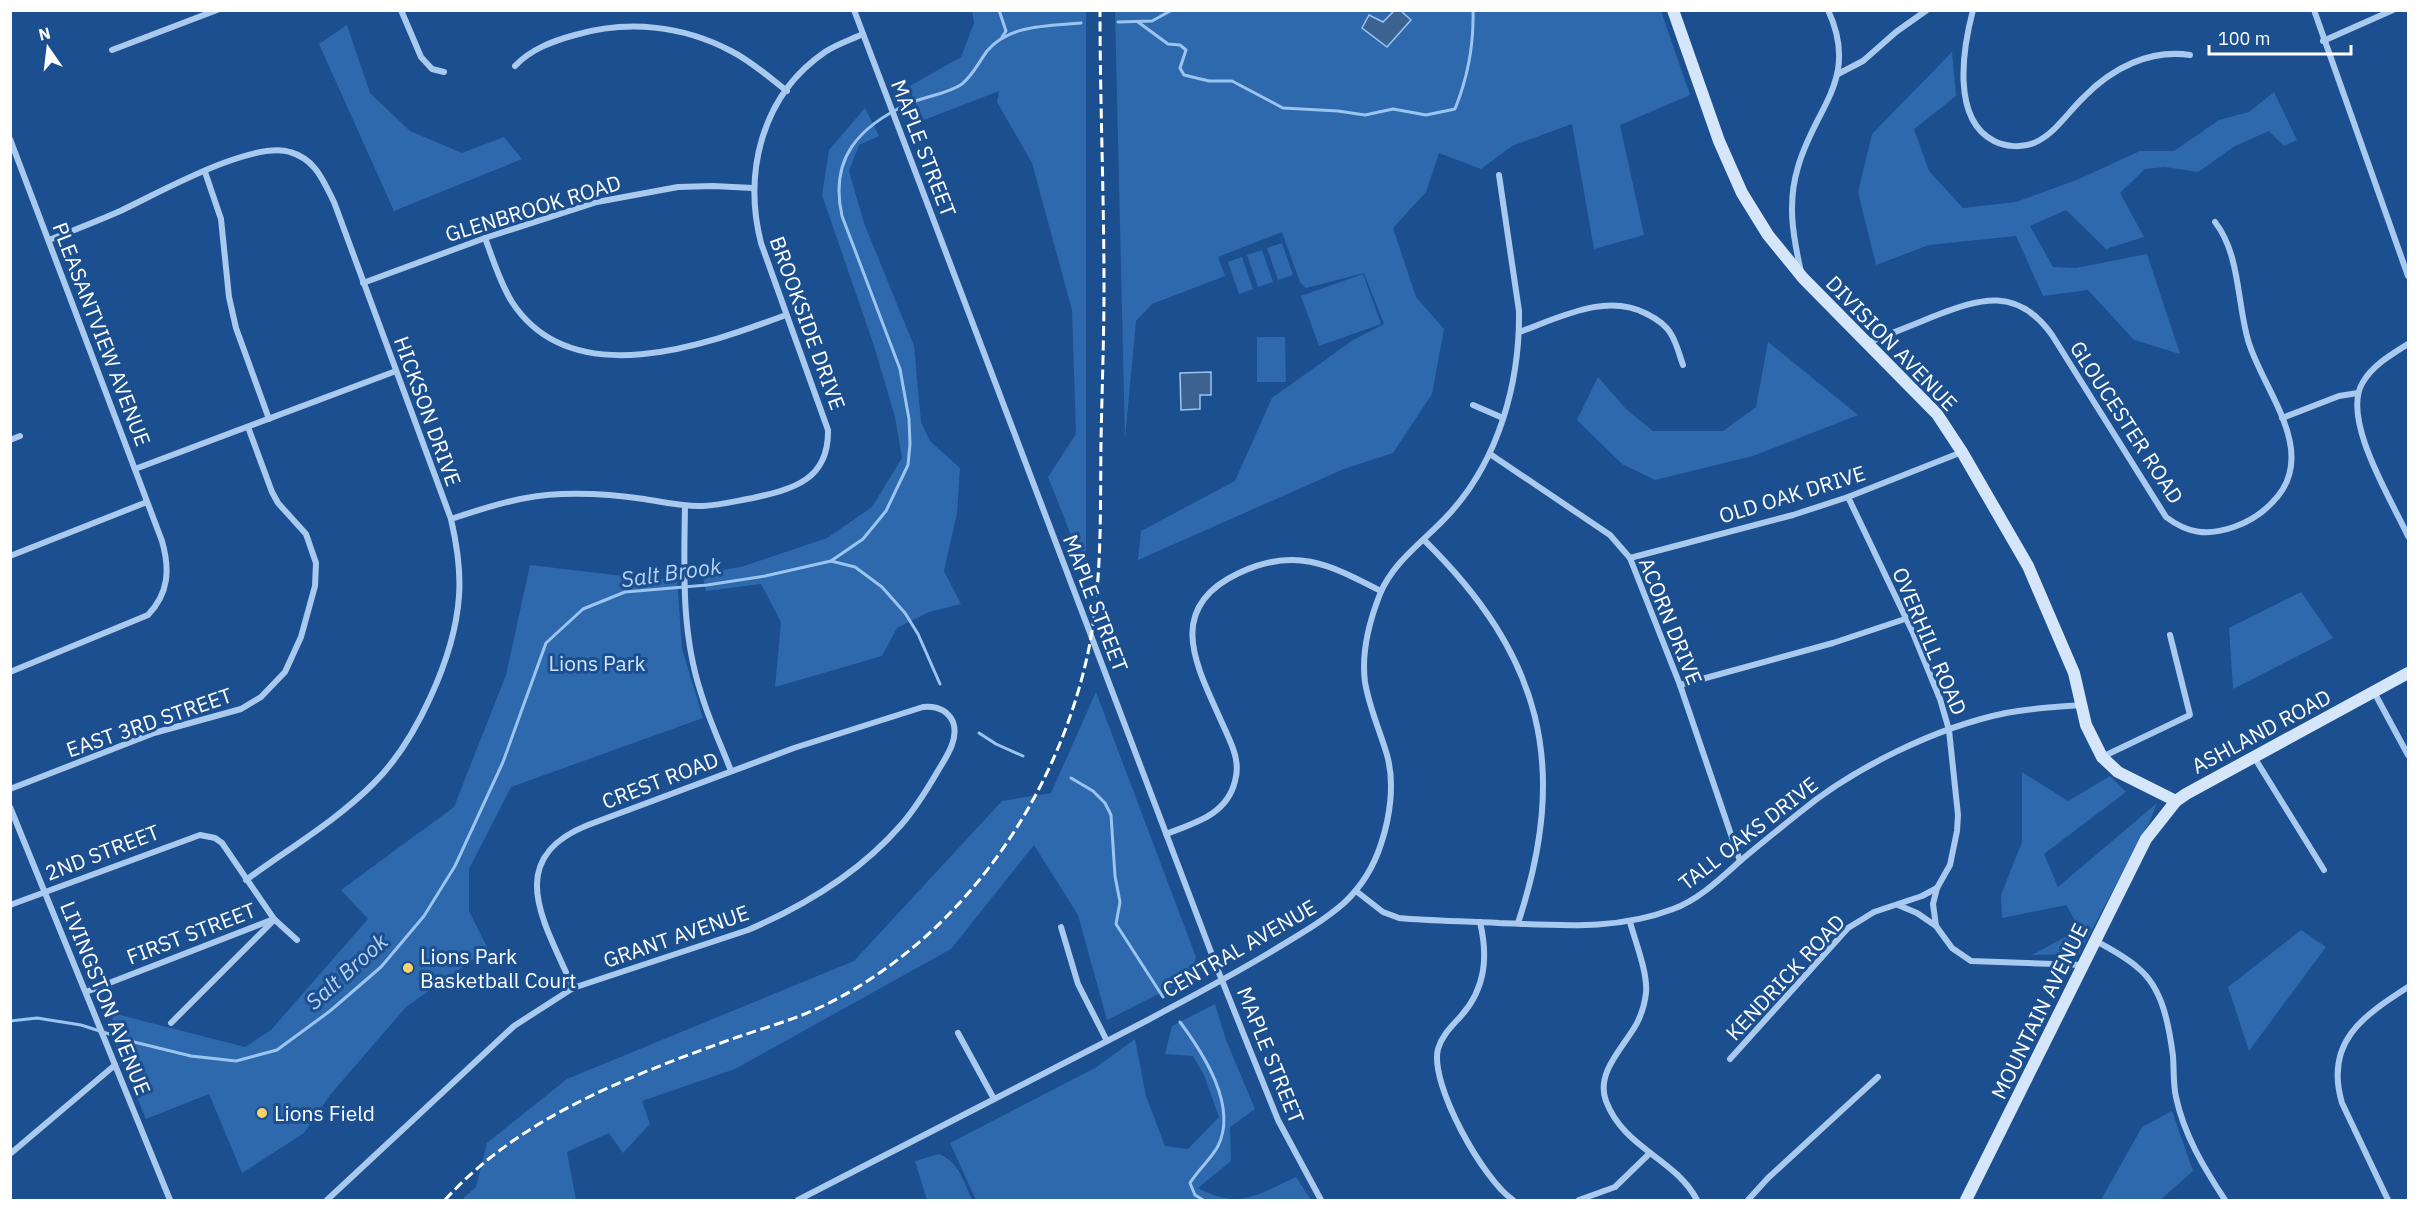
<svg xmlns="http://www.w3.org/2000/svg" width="2419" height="1211" font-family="'IBM Plex Sans',sans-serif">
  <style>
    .green { fill: #2e69ad }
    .water { fill: #3c6290; stroke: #9cc4f0; stroke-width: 1.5 }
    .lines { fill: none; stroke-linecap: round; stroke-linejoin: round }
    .stream { stroke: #9cc4f0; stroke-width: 3 }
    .street { stroke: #a9c9ee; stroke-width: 6 }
    .secondary { stroke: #d6e6fa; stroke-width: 12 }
    .rail { stroke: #fff; stroke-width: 3; stroke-dasharray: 10 4.5; stroke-linecap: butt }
    .poi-dot { fill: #ffd166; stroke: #1b4f8f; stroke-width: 2 }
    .labels { text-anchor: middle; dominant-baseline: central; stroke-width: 6; stroke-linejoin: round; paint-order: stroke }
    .street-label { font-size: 21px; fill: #fff; stroke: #1b4f8f }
    .park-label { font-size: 21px; fill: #cfe3fa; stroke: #1b4f8f }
    .poi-label { font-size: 21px; fill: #fff; stroke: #1b4f8f; text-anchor: start }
    .water-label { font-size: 22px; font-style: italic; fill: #b5d3f5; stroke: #1b4f8f }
  </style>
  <rect width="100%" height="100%" fill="#1b4f8f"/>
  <g class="green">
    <path d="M 972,11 L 1086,11 L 1086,573 L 1048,477 L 1076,434 L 1072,310 L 1032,163 L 997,102 L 999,91 L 924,120 L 908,87 L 961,57 L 974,23 Z"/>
    <path d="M 1115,11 L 1661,11 L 1690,95 L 1620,125 L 1644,235 L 1594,249 L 1572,124 L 1512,146 L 1481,169 L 1439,153 L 1426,192 L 1393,228 L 1416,297 L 1444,329 L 1432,394 L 1393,453 L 1344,469 L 1138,560 L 1141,531 L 1235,481 L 1272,398 L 1353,340 L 1384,324 L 1364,273 L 1306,288 L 1300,282 L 1282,232 L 1218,257 L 1225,276 L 1152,304 L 1136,321 L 1125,439 Z"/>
    <path d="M 347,25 L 370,93 L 410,131 L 462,153 L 504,137 L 522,159 L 394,211 L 319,44 Z"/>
    <path d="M 1952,52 L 1956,96 L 1914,129 L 1929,171 L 1963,208 L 2016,202 L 2079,179 L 2140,151 L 2174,151 L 2219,120 L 2249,112 L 2274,92 L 2297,140 L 2284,146 L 2269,131 L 2235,146 L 2198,172 L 2165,167 L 2145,169 L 2120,193 L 2144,237 L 2106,249 L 2066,210 L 2030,226 L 2053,267 L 2076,268 L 2147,254 L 2180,354 L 2134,340 L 2088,290 L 2043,296 L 2016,236 L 1929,245 L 1876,265 L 1858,192 L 1872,134 Z"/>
    <path d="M 865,108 L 879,136 L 859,145 L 849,171 L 864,223 L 914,346 L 921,422 L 930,441 L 960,468 L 957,513 L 944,571 L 961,604 L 929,612 L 897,628 L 882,656 L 775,687 L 781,622 L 761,584 L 706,591 L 702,573 L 741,567 L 827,538 L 872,507 L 902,458 L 895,417 L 874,346 L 822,195 L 829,150 Z"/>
    <path d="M 1282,243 L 1293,275 L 1278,280 L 1267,248 Z"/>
    <path d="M 1262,250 L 1273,282 L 1258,287 L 1247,255 Z"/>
    <path d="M 1242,257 L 1253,289 L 1239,294 L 1228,262 Z"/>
    <path d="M 1363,274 L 1381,324 L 1319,346 L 1301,296 Z"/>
    <path d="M 1257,337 L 1285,337 L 1286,382 L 1257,382 Z"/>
    <path d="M 1768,342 L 1858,415 L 1753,456 L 1655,480 L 1622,464 L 1577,420 L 1598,377 L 1627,410 L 1653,431 L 1723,431 L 1756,407 Z"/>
    <path d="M 530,565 L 649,579 L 677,579 L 682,649 L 703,718 L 511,787 L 469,869 L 469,911 L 488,949 L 406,1007 L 330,1095 L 304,1133 L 242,1173 L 209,1094 L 146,1119 L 115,1043 L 112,1013 L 245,1047 L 271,1030 L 368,919 L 341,890 L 454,807 L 506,675 Z"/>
    <path d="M 2301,592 L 2333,638 L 2233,689 L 2229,628 Z"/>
    <path d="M 1096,692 L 1196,957 L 1190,978 L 1107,1020 L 1078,915 L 1034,845 L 951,949 L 735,1069 L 642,1101 L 650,1124 L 623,1153 L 609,1133 L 567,1152 L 576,1200 L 461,1200 L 476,1187 L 487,1143 L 567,1079 L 854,961 L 1002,801 L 1051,793 Z"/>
    <path d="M 2022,772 L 2068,801 L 2110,776 L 2126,792 L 2044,854 L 2058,887 L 2157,803 L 2150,821 L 2079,954 L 2032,955 L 2080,929 L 2066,905 L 2002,918 L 2001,895 L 2022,842 Z"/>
    <path d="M 2301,930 L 2326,947 L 2249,1051 L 2228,987 Z"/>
    <path d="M 1215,1004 L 1226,1040 L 1255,1109 L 1230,1127 L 1231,1161 L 1198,1188 C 1239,1210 1257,1195 1296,1177 L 1311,1200 L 976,1200 L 950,1143 L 1095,1068 L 1135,1039 L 1146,1096 L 1165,1146 L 1188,1149 L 1219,1117 L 1204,1075 L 1193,1056 L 1165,1054 L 1172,1026 Z"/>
    <path d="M 2172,1111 L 2193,1171 L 2160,1200 L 2101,1200 L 2142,1127 Z"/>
    <path d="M 939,1154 C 959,1162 964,1182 972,1200 L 927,1200 L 915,1161 Z"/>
  </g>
  <g class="water">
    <path d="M 1394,11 L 1401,11 L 1411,20 L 1387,47 L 1362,28 L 1369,15 L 1383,22 Z"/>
    <path d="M 1211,372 L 1211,395 L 1200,395 L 1200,409 L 1181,410 L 1180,373 Z"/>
  </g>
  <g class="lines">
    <g class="stream">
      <path d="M 999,10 L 1006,31 L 1002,37"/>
      <path d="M 1118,22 L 1152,21 L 1172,10"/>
      <path d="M 1138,22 L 1168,44 L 1180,45 L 1186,50 L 1180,68 L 1184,75 L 1209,81 L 1232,81 L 1283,108 L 1338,111 L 1365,115 L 1393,109 L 1426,115 L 1455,109 C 1468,77 1474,45 1473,10"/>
      <path d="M 831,561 L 855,567 L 882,587 L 905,613 L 918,634 L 940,684"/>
      <path d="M 979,733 L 996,744 L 1023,756"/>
      <path d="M 1071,778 L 1093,791 L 1105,803 L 1111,815 L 1115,876 L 1120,902 L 1116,924 L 1163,997"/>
      <path d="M 10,1021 L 37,1018 L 81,1025 L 134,1042 L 191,1056 L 236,1061 L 277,1050 L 330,1011 L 381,967 L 424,916 L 455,866 L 503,762 L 546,643 L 583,609 L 625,592 L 707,585 L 765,576 L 831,561 L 863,539 L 886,511 L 908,465 L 910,444 L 909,419 L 900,369 L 842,216 C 829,158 859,126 910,103 C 926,96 948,94 962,84 C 973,75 979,62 987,51 C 1010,24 1048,26 1081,23"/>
      <path d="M 1180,1022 C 1203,1053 1238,1106 1218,1146 C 1211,1159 1198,1170 1190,1183 L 1195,1195 L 1203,1200"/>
    </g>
    <g class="street">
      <path d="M 401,10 L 421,57 L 432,69 L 444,72"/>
      <path d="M 854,10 L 1217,968 L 1278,1120 L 1321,1200"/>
      <path d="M 1973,10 C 1963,48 1951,119 1994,141 C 2006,147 2022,148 2034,143 C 2055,134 2068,112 2084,97 C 2112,68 2150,49 2190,55"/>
      <path d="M 2314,10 L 2408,276"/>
      <path d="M 2323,41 L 2393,10"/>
      <path d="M 112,50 L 217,10"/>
      <path d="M 515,66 C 531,49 553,41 575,35 C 627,20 682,25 731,51 C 751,61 769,77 787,91"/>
      <path d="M 1838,74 L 1863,61 L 1896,32 L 1927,10"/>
      <path d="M 10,139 L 162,541 C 170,569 169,593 148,615 L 10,672"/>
      <path d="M 205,172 L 221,219 L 229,297 L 236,328 L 269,419"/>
      <path d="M 485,238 C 493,259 500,283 512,302 C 572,394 705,345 786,315"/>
      <path d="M 49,240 C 72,231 95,222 118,212 C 155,195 251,140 290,152 C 315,159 323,180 334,202 L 451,519 C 457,545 461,570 459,596 C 455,656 416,742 373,784 C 336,821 288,849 246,880"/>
      <path d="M 1801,272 C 1793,236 1787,203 1798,167 C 1815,107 1860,79 1828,10"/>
      <path d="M 363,283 L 485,238 L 597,202 L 678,187 L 713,186 L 753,188"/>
      <path d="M 1519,332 C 1559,318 1606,292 1647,314 C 1657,319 1666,325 1671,334 C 1677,344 1679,354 1683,365"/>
      <path d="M 1867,343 C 1889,334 1911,326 1932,317 C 1981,298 2017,286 2052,335 L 2166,517 C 2188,534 2208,536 2234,527 C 2251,521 2266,511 2278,496 C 2317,448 2261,387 2248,340 C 2237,302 2240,254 2215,222"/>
      <path d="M 2408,344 C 2392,354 2373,365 2363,382 C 2340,418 2392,501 2408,536"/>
      <path d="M 1473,405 L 1503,418"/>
      <path d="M 2282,418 L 2339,396 L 2358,393"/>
      <path d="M 10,440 L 20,436"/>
      <path d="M 1490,454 L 1610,535 L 1630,558 L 1680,685 L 1740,861"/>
      <path d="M 135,469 L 396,371"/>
      <path d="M 1848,497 L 1913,633 L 1940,699 L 1949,730 L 1958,815 L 1957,831 L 1950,865 L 1937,888 L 1933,904 L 1936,926 L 1952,948 L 1971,961 L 2083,965"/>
      <path d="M 685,506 C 684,568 681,633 701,693 C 709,720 721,745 731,771"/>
      <path d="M 451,519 C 487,507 524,495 562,494 C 590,493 617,495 644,499 C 663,502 683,507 703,506 C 720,505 736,501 753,498 C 793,489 829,480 828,430 L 761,243 C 743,172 762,95 825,52 C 837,44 850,40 863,34"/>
      <path d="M 1424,540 C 1542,656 1570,766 1518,923"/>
      <path d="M 10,556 L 147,502"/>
      <path d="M 1630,558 L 1793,515 L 1848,497 L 1962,452"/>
      <path d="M 1680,685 L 1833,643 L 1905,619"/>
      <path d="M 2374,692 L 2408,755"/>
      <path d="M 2102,757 L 2190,715 L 2170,635"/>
      <path d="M 2254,757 L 2324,870"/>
      <path d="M 10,789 L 154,733 L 241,709 L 261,697 L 285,672 L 301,637 L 315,586 L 316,563 L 306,534 L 278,503 L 272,492 L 248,427"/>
      <path d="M 10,807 L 170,1200"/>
      <path d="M 1166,834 C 1194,823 1227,815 1235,781 C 1241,761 1231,743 1223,725 C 1198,668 1162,609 1239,573 C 1296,546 1330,565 1381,591"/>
      <path d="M 1356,891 L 1383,912 L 1399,918 C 1432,921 1465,921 1499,923 C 1558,925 1616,931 1673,909 C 1698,900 1720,879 1739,862 C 1759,845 1779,829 1799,813 C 1853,768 1937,727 2006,713 C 2031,708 2056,707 2082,705"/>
      <path d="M 10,905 L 200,835 L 215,838 L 222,843 L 274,919 L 297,940"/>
      <path d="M 1898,905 L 1917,913 L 1936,926"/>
      <path d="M 1480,922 C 1488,956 1486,988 1461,1016 C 1452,1026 1442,1035 1438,1049 C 1429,1084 1484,1181 1513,1200"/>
      <path d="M 1630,922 C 1635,941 1648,973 1646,993 C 1645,1002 1641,1015 1637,1023 C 1625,1046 1595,1072 1606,1101 C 1624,1149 1675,1158 1697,1200"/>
      <path d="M 1061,927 L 1078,984 L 1107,1041"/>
      <path d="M 2096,941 C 2110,949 2126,957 2138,968 C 2163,988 2169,1026 2173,1056 C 2174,1069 2173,1084 2176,1097 C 2184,1135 2204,1168 2225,1200"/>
      <path d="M 86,992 L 274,919"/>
      <path d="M 171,1023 L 272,922"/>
      <path d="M 958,1033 L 994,1099"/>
      <path d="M 1730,1059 L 1848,928 L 1874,912 L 1922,896 L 1937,888"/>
      <path d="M 10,1154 L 115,1065"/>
      <path d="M 327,1200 L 514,1026 L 573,988 L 748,930 C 804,906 860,872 901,825 C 916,808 928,788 939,769 C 947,756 959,738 953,722 C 947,709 935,706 923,707 L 794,748 L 588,825 C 500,860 547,926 573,988"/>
      <path d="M 798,1200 C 914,1140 1030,1081 1146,1021 C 1187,999 1229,977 1269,953 C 1295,937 1321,923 1344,903 C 1361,887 1374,866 1381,844 C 1390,817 1395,783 1387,755 C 1380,731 1369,707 1365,682 C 1361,652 1369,622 1380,594 C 1394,560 1426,540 1450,513 C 1499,459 1520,382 1519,311 L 1499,175"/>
      <path d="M 1579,1200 L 1615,1187 L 1650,1153"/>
      <path d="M 1748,1200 L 1768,1178 L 1878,1077"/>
      <path d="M 2388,1200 L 2342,1103 C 2324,1042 2363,1016 2408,987"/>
    </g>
    <g class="secondary">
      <path d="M 1673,10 L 1719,141 L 1742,193 L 1768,235 L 1803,278 L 1937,414 L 1962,452 L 2028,566 L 2074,673 L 2086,725 L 2102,757 L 2118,772 L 2176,801"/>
      <path d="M 1966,1200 L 2146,839 L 2176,801 L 2186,794 L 2408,673"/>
    </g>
    <path class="rail" d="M 445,1200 C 519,1118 627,1077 729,1040 C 760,1029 794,1020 823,1006 C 955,942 1049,810 1084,670 C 1103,596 1100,517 1101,441 C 1102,390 1104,338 1104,287 C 1104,195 1100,103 1100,10"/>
  </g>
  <g class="poi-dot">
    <circle cx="408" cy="968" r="6"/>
    <circle cx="262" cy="1113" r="6"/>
  </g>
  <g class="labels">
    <g class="street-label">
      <text transform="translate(924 148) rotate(69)">MAPLE STREET</text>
      <text transform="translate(533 208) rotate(-17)">GLENBROOK ROAD</text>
      <text transform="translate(808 323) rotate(70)">BROOKSIDE DRIVE</text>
      <text transform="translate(102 334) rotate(69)">PLEASANTVIEW AVENUE</text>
      <text transform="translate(1892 343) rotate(46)">DIVISION AVENUE</text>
      <text transform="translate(428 411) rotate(70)">HICKSON DRIVE</text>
      <text transform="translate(2127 422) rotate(57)">GLOUCESTER ROAD</text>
      <text transform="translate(1792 494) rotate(-17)">OLD OAK DRIVE</text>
      <text transform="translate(1096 603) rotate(69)">MAPLE STREET</text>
      <text transform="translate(1671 621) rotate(68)">ACORN DRIVE</text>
      <text transform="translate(1930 641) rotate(67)">OVERHILL ROAD</text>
      <text transform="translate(149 722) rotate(-19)">EAST 3RD STREET</text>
      <text transform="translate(2261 731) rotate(-28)">ASHLAND ROAD</text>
      <text transform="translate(660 780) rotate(-21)">CREST ROAD</text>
      <text transform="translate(1748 833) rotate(-38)">TALL OAKS DRIVE</text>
      <text transform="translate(102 852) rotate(-21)">2ND STREET</text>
      <text transform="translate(191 933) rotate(-21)">FIRST STREET</text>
      <text transform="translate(676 936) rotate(-19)">GRANT AVENUE</text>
      <text transform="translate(1239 948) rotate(-30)">CENTRAL AVENUE</text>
      <text transform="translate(1785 977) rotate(-47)">KENDRICK ROAD</text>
      <text transform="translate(106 998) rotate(68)">LIVINGSTON AVENUE</text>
      <text transform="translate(2039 1011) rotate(-64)">MOUNTAIN AVENUE</text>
      <text transform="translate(1271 1055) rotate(68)">MAPLE STREET</text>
    </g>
    <g class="park-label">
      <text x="597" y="663">Lions Park</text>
    </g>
    <g class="poi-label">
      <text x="420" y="956">Lions Park<tspan x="420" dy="24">Basketball Court</tspan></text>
      <text x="274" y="1113">Lions Field</text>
    </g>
    <g class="water-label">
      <text transform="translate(671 572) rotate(-8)">Salt Brook</text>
      <text transform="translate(346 971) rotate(-42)">Salt Brook</text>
    </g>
  </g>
  <rect width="2419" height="1211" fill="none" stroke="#ffffff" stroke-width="24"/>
  <g transform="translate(48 48) rotate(346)" stroke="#1b4f8f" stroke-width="4.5" paint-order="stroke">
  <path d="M0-4.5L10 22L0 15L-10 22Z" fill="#ffffff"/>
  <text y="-9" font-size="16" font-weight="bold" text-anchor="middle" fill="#ffffff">N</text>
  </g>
  <path d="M2209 45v9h142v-9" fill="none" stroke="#ffffff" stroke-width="3"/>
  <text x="2218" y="45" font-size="18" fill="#ffffff" stroke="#1b4f8f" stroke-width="4.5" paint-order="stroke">100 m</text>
</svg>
